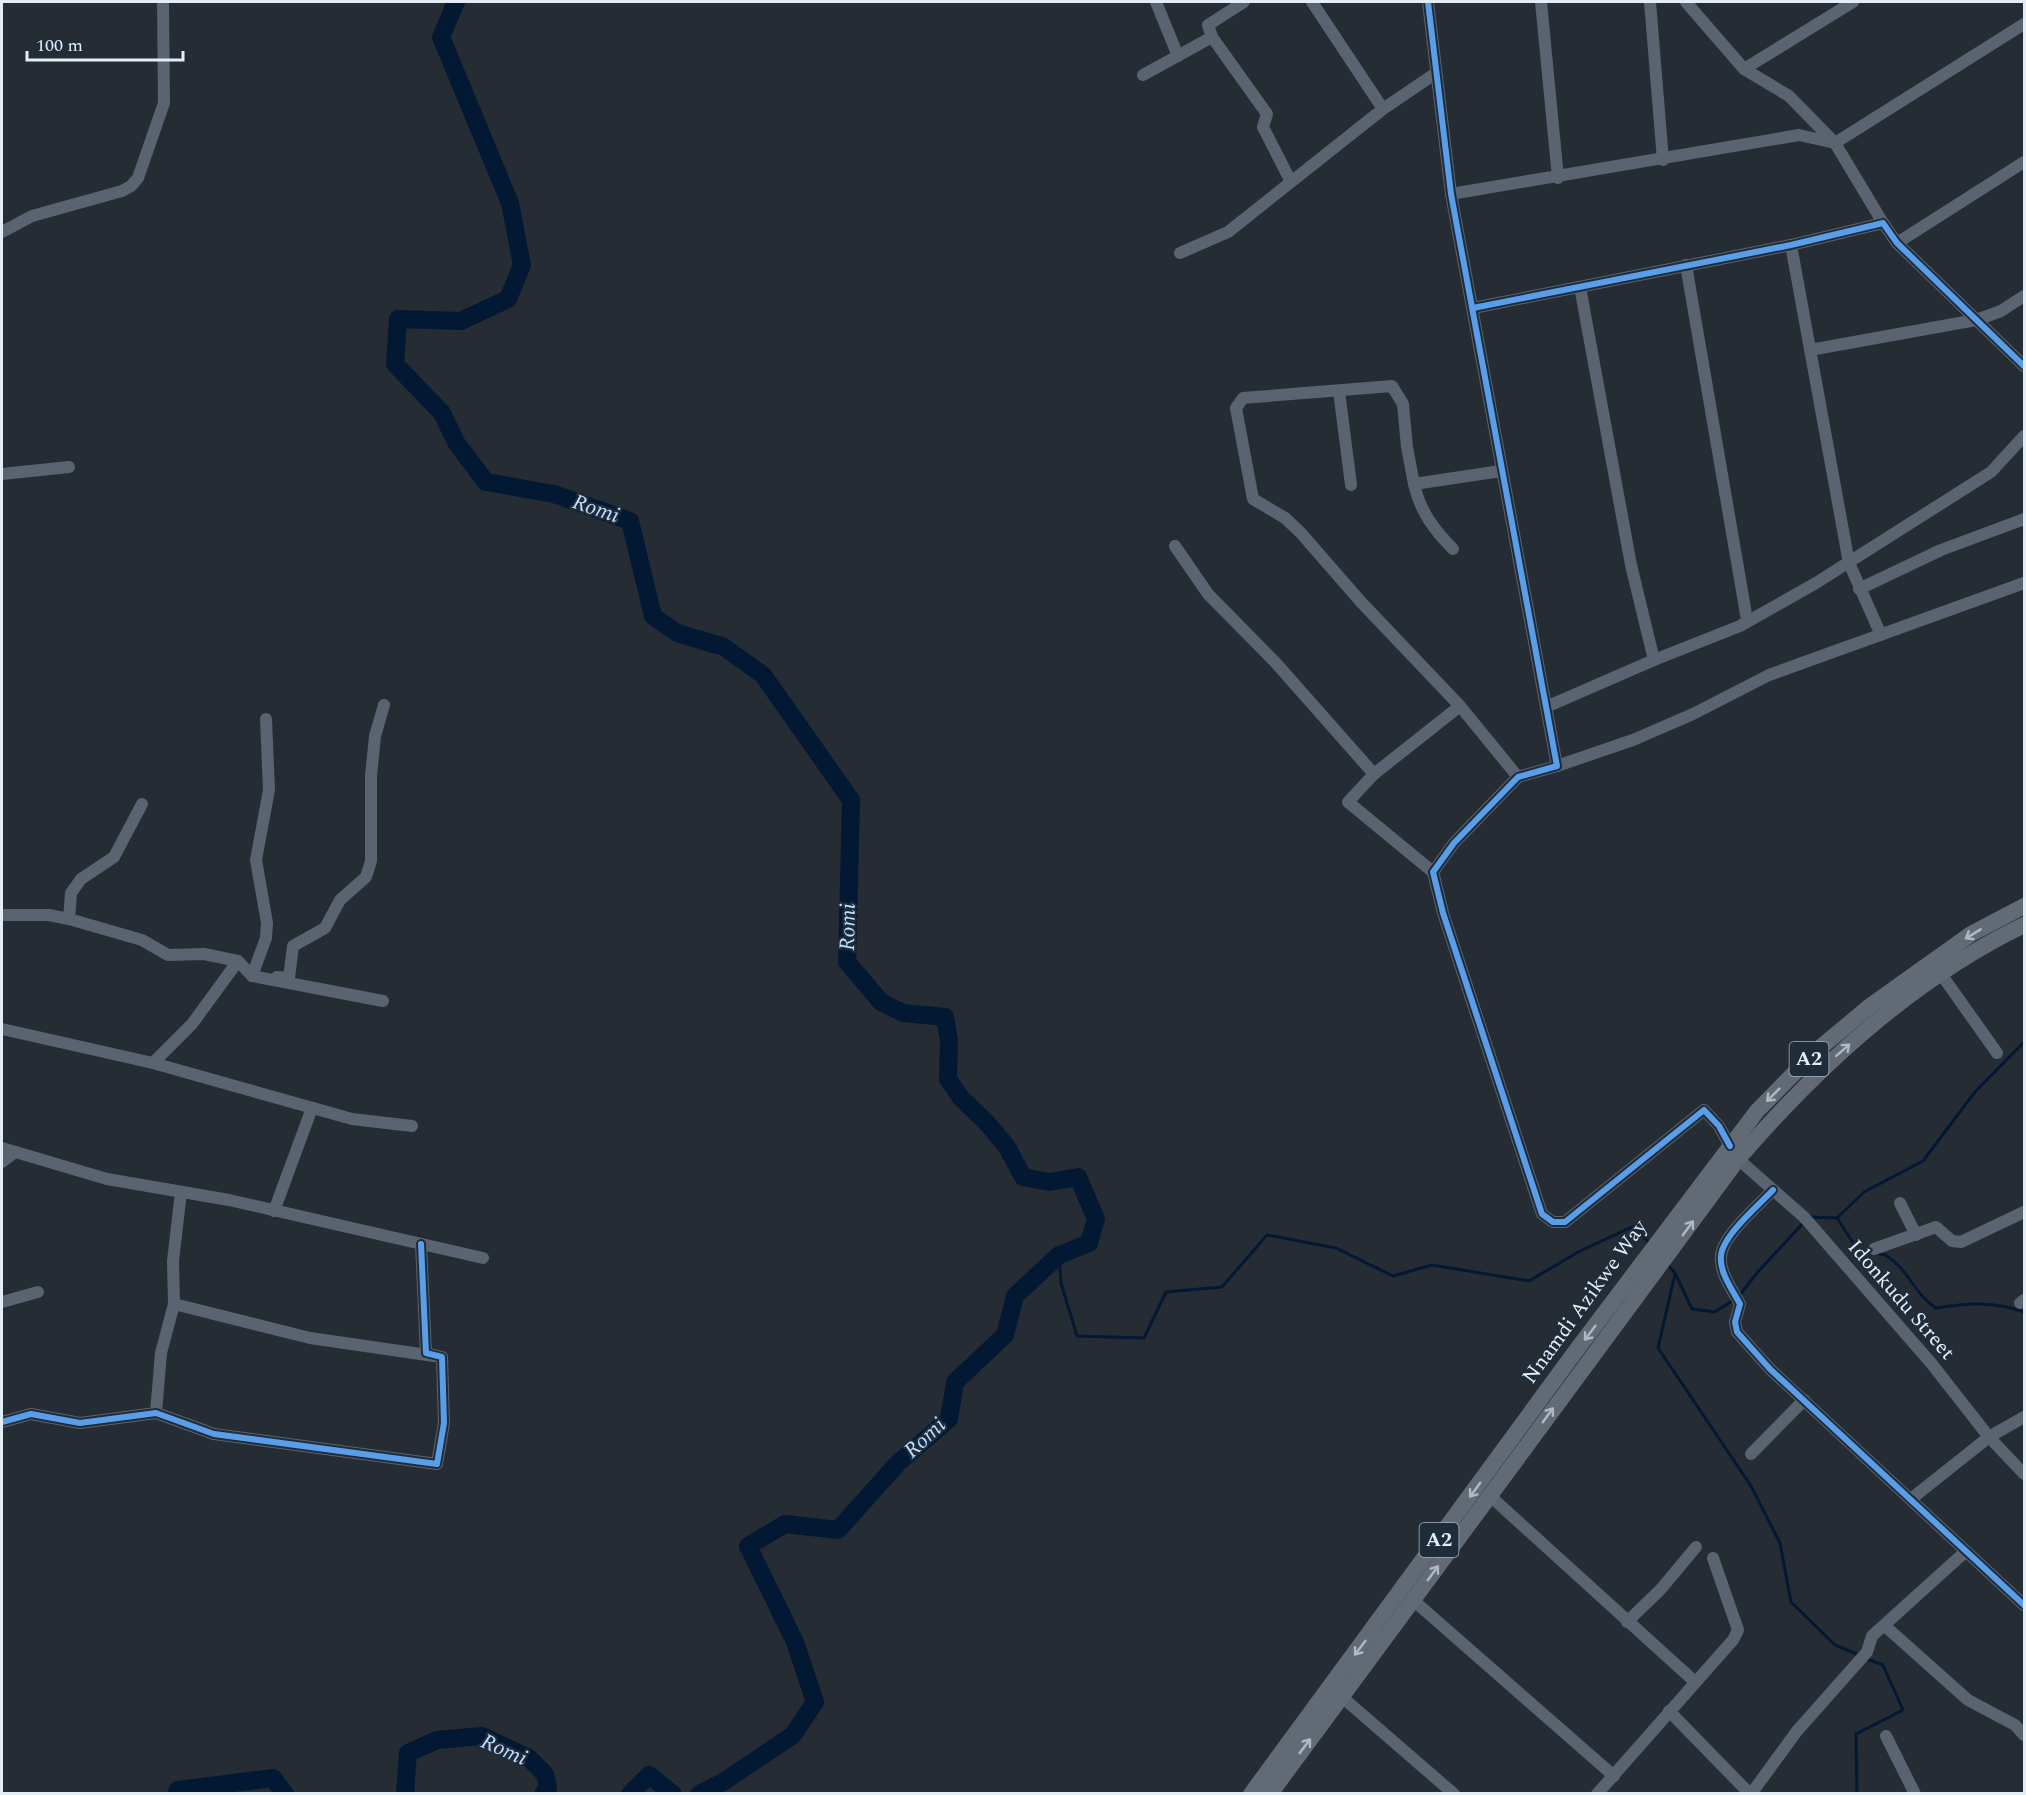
<svg xmlns="http://www.w3.org/2000/svg" width="2026" height="1795" font-family="Spectral,serif">
  <style>
    .lines { fill: none; stroke-linecap: round; stroke-linejoin: round }
    .stream { stroke: #031933; stroke-width: 3 }
    .river { stroke: #031933; stroke-width: 18 }
    .minor { stroke: #596470; stroke-width: 12 }
    .highway { stroke: #616a75; stroke-width: 16 }
    .cycleway-casing { stroke: #1f2c3a; stroke-width: 10 }
    .cycleway { stroke: #5a9eea; stroke-width: 6 }
    .oneway { stroke: #b0b9c2 }
    .labels { text-anchor: middle; dominant-baseline: central; stroke-width: 4.5; stroke-linejoin: round; paint-order: stroke }
    .shield { fill: #1f2c3a; stroke: #a9b3be; stroke-width: 1.5 }
    .shield-label { font-size: 20px; font-weight: bold; fill: #e4edf6 }
    .street-label { font-size: 21px; fill: #e4edf6; stroke: #1f2c3a }
    .water-label { font-size: 22px; font-style: italic; fill: #bfdeff; stroke: #1f2c3a }
  </style>
  <rect width="100%" height="100%" fill="#252c34"/>
  <g class="lines">
    <g class="stream">
      <path d="M 1809,1217 L 1837,1218 L 1859,1252 C 1867,1253 1880,1252 1887,1256 C 1908,1269 1915,1295 1936,1308 C 1968,1303 1994,1301 2024,1312"/>
      <path d="M 1837,1218 L 1864,1192 L 1923,1161 L 1975,1092 L 2024,1042"/>
      <path d="M 1059,1255 L 1061,1283 L 1077,1336 L 1144,1338 L 1166,1292 L 1222,1287 L 1267,1235 L 1336,1248 L 1393,1276 L 1432,1265 L 1529,1281 L 1580,1251 L 1634,1226 L 1650,1244"/>
      <path d="M 1668,1265 L 1675,1273 L 1692,1309 L 1715,1312 L 1735,1299"/>
      <path d="M 1675,1274 L 1658,1348 L 1751,1486 L 1780,1543 L 1791,1602 L 1835,1645 L 1859,1655"/>
      <path d="M 1740,1295 L 1756,1274 L 1805,1221"/>
      <path d="M 1857,1794 L 1856,1734 L 1903,1710 L 1883,1665 L 1867,1659"/>
    </g>
    <g class="river">
      <path d="M 456,2 L 441,37 L 510,203 L 522,265 L 508,299 L 461,321 L 398,319 L 395,364 L 442,413 L 457,444 L 486,482 L 554,494 L 630,521 L 653,616 L 677,633 L 724,647 L 763,675 L 851,800 L 847,962 L 881,1002 L 903,1013 L 945,1017 L 949,1040 L 948,1079 L 961,1098 L 987,1123 L 1007,1147 L 1023,1177 L 1049,1182 L 1078,1177 L 1096,1219 L 1089,1243 L 1059,1255 L 1015,1296 L 1005,1335 L 955,1382 L 949,1419 L 898,1463 L 838,1530 L 785,1524 L 748,1546 L 795,1642 L 815,1702 L 793,1735 L 723,1782 L 699,1794"/>
      <path d="M 176,1794 L 178,1790 L 273,1778 L 285,1794"/>
      <path d="M 405,1794 L 408,1753 L 437,1740 L 482,1736 L 529,1758 L 545,1774 L 548,1788 L 543,1794"/>
      <path d="M 630,1794 L 649,1775 L 673,1794"/>
    </g>
    <g class="minor">
      <path d="M 1156,2 L 1178,56"/>
      <path d="M 1244,2 L 1208,25 L 1212,37 L 1267,114 L 1263,127 L 1289,178 L 1294,179"/>
      <path d="M 1312,2 L 1383,109"/>
      <path d="M 1428,2 L 1451,194 L 1557,766 L 1518,777 L 1454,843 L 1433,872 L 1443,913 L 1542,1214 L 1553,1222 L 1565,1222 L 1704,1110 L 1719,1126 L 1730,1146"/>
      <path d="M 1541,2 L 1558,178"/>
      <path d="M 1650,2 L 1663,160"/>
      <path d="M 1686,2 L 1744,69"/>
      <path d="M 1853,2 L 1744,69 L 1789,96 L 1835,143 L 1883,223"/>
      <path d="M 1143,75 L 1212,37"/>
      <path d="M 1451,194 L 1799,135 L 1835,143 L 2024,24"/>
      <path d="M 2,232 L 32,216 L 122,191 L 131,186 L 138,178 L 164,103 L 163,2"/>
      <path d="M 1897,243 L 2024,162"/>
      <path d="M 1791,245 L 1849,563 L 1881,635"/>
      <path d="M 1180,253 L 1228,232 L 1383,109 L 1436,73"/>
      <path d="M 1686,265 L 1747,620"/>
      <path d="M 1580,287 L 1631,565 L 1654,660"/>
      <path d="M 1473,308 L 1791,245 L 1883,223 L 1897,243 L 2024,366"/>
      <path d="M 1810,350 L 1976,320 L 2001,311 L 2024,296"/>
      <path d="M 1339,391 L 1351,485"/>
      <path d="M 1501,471 L 1414,484 L 1407,447 L 1403,404 L 1392,386 L 1243,398 L 1236,408 L 1253,499 L 1285,518 L 1300,532 L 1361,602 L 1460,706 L 1518,777"/>
      <path d="M 2,474 L 69,467"/>
      <path d="M 1414,484 C 1420,511 1434,530 1453,549"/>
      <path d="M 1175,546 L 1208,594 L 1275,662 L 1374,774 L 1348,802 L 1433,872"/>
      <path d="M 1859,589 L 1941,550 L 2024,519"/>
      <path d="M 1546,707 L 1654,660 L 1740,626 L 1816,583 L 1991,472 L 2024,436"/>
      <path d="M 1557,766 L 1633,740 L 1693,714 L 1769,675 L 2024,583"/>
      <path d="M 1374,774 L 1460,706"/>
      <path d="M 2,915 L 49,915 L 69,919 L 142,940 L 168,955 L 204,954 L 238,961 L 252,976 L 383,1001"/>
      <path d="M 69,919 L 71,893 L 81,879 L 114,857 L 142,804"/>
      <path d="M 1941,974 L 1997,1053"/>
      <path d="M 252,976 L 266,938 L 267,923 L 256,860 L 269,790 L 266,719"/>
      <path d="M 277,977 L 289,978 L 293,946 L 325,928 L 340,900 L 366,877 L 371,861 L 371,776 L 375,736 L 384,705"/>
      <path d="M 2,1029 L 153,1063 L 352,1119 L 412,1126"/>
      <path d="M 153,1063 L 192,1024 L 238,961"/>
      <path d="M 2,1148 L 107,1179 L 229,1200 L 483,1258"/>
      <path d="M 1738,1159 L 1804,1217 L 1931,1363 L 1989,1437 L 2024,1474"/>
      <path d="M 2,1162 L 15,1152"/>
      <path d="M 1773,1190 C 1759,1205 1722,1236 1721,1256 C 1719,1272 1733,1291 1740,1304 L 1735,1322 L 1737,1332 L 1770,1369 L 2024,1605"/>
      <path d="M 1900,1203 L 1916,1235"/>
      <path d="M 274,1211 L 312,1108"/>
      <path d="M 1874,1249 L 1936,1227 L 1952,1241 L 1961,1242 L 2024,1212"/>
      <path d="M 2,1302 L 38,1292"/>
      <path d="M 2020,1303 L 2024,1300"/>
      <path d="M 174,1304 L 310,1338 L 434,1356"/>
      <path d="M 156,1413 L 161,1353 L 174,1304 L 173,1261 L 181,1192"/>
      <path d="M 2,1422 L 31,1414 L 80,1423 L 156,1413 L 214,1434 L 437,1464 L 444,1423 L 442,1357 L 426,1353 L 421,1244"/>
      <path d="M 1751,1454 L 1804,1400"/>
      <path d="M 1489,1495 L 1694,1681"/>
      <path d="M 1911,1499 L 1989,1437 L 2024,1417"/>
      <path d="M 1413,1600 L 1614,1776"/>
      <path d="M 1627,1622 L 1661,1589 L 1696,1547"/>
      <path d="M 1885,1626 L 1968,1700 L 2015,1725 L 2024,1735"/>
      <path d="M 1342,1697 L 1454,1794"/>
      <path d="M 1669,1711 L 1750,1794"/>
      <path d="M 1886,1736 L 1915,1794"/>
      <path d="M 1597,1794 L 1733,1640 L 1738,1630 L 1713,1558"/>
      <path d="M 1751,1794 L 1797,1731 L 1867,1652 L 1872,1636 L 1965,1552"/>
    </g>
    <g class="highway">
      <path d="M 1251,1794 L 1578,1348 L 1757,1111 L 1815,1052 L 1870,1006 L 1971,934 L 2024,906"/>
      <path d="M 1270,1794 L 1738,1159 C 1818,1066 1912,979 2024,925"/>
    </g>
    <defs>
      <g id="cycleway">
        <path d="M 1428,2 L 1451,194 L 1557,766 L 1518,777 L 1454,843 L 1433,872 L 1443,913 L 1542,1214 L 1553,1222 L 1565,1222 L 1704,1110 L 1719,1126 L 1730,1146"/>
        <path d="M 1473,308 L 1791,245 L 1883,223 L 1897,243 L 2024,366"/>
        <path d="M 1773,1190 C 1759,1205 1722,1236 1721,1256 C 1719,1272 1733,1291 1740,1304 L 1735,1322 L 1737,1332 L 1770,1369 L 2024,1605"/>
        <path d="M 2,1422 L 31,1414 L 80,1423 L 156,1413 L 214,1434 L 437,1464 L 444,1423 L 442,1357 L 426,1353 L 421,1244"/>
      </g>
    </defs>
    <use href="#cycleway" class="cycleway-casing"/>
    <use href="#cycleway" class="cycleway"/>
  </g>
  <defs><path id="oneway-shaft" d="M-6 0H5M1.5-3L5.5 0L1.5 3" fill="none" stroke-width="1.6" stroke-linecap="round" stroke-linejoin="round" transform="scale(1.5)"/></defs>
  <g class="oneway">
    <use href="#oneway-shaft" transform="translate(1973 934) rotate(149)"/>
    <use href="#oneway-shaft" transform="translate(1843 1050) rotate(-41)"/>
    <use href="#oneway-shaft" transform="translate(1773 1095) rotate(135)"/>
    <use href="#oneway-shaft" transform="translate(1688 1228) rotate(-54)"/>
    <use href="#oneway-shaft" transform="translate(1590 1333) rotate(127)"/>
    <use href="#oneway-shaft" transform="translate(1548 1415) rotate(-54)"/>
    <use href="#oneway-shaft" transform="translate(1475 1490) rotate(126)"/>
    <use href="#oneway-shaft" transform="translate(1433 1573) rotate(-54)"/>
    <use href="#oneway-shaft" transform="translate(1360 1648) rotate(127)"/>
    <use href="#oneway-shaft" transform="translate(1305 1746) rotate(-53)"/>
  </g>
  <g class="labels">
    <g class="shield">
      <rect x="1789.5" y="1042" width="39" height="34" rx="4.5"/>
      <rect x="1419.5" y="1523" width="39" height="34" rx="4.5"/>
    </g>
    <g class="shield-label">
      <text x="1809" y="1059">A2</text>
      <text x="1439" y="1540">A2</text>
    </g>
    <g class="street-label">
      <text transform="translate(1901 1300) rotate(49)">Idonkudu Street</text>
      <text transform="translate(1585 1302) rotate(-54)">Nnamdi Azikwe Way</text>
    </g>
    <g class="water-label">
      <text transform="translate(596 509) rotate(19)">Romi</text>
      <text transform="translate(848 927) rotate(-89)">Romi</text>
      <text transform="translate(925 1438) rotate(-43)">Romi</text>
      <text transform="translate(504 1750) rotate(24)">Romi</text>
    </g>
  </g>
  <rect width="2026" height="1795" fill="none" stroke="#e4edf6" stroke-width="6"/>
  <path d="M27 51v9h156v-9" fill="none" stroke="#e4edf6" stroke-width="3"/>
  <text x="36" y="51" font-size="18" fill="#e4edf6" stroke="#1f2c3a" stroke-width="4.5" paint-order="stroke">100 m</text>
</svg>
